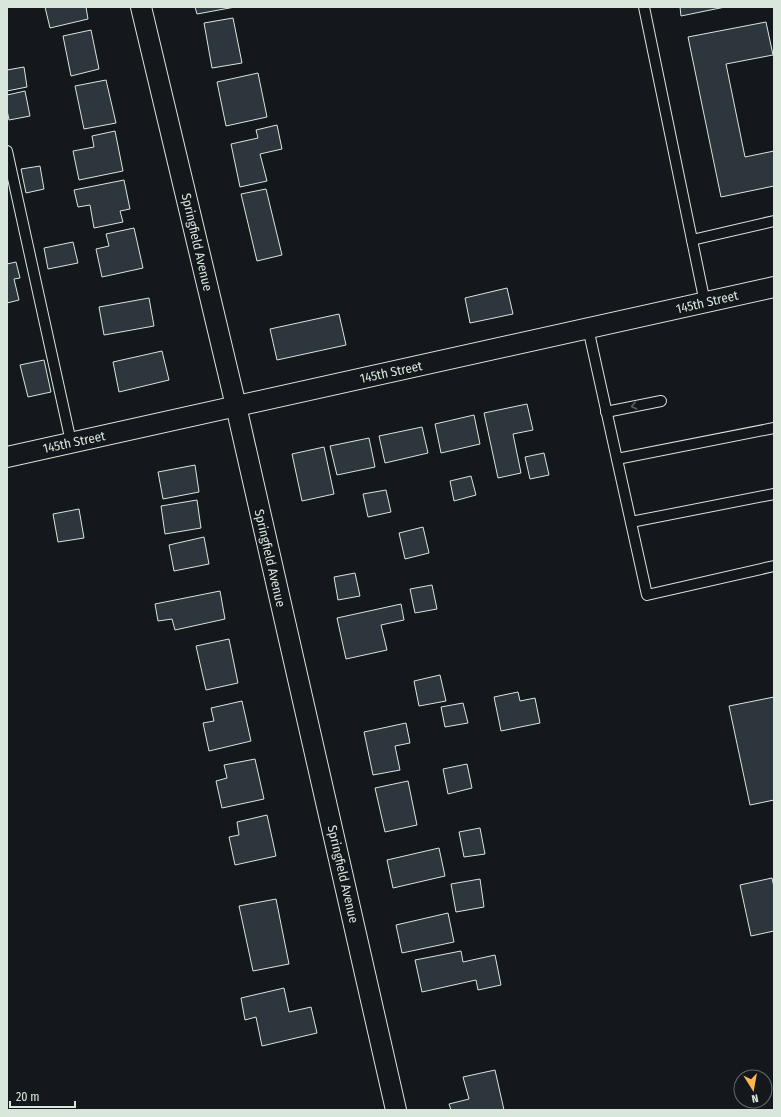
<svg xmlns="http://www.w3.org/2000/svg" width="781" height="1117" font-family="'Fira Sans Condensed',sans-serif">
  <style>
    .building { fill: #2c363c; stroke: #d8e6dc }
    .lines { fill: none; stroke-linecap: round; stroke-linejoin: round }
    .service-casing { stroke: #d8e6dc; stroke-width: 12 }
    .minor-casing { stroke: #d8e6dc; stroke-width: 22 }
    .service { stroke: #14181c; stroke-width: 10 }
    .minor { stroke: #14181c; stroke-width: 20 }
    .oneway { stroke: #59605f }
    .labels { text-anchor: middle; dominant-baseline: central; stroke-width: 3; stroke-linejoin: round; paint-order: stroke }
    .street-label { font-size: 13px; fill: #d8e6dc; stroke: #14181c }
  </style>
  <rect width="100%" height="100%" fill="#14181c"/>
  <g class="building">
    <path d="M 45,7 L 86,7 L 88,19 L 50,28 Z"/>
    <path d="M 195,7 L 235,7 L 197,14 Z"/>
    <path d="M 680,7 L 725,7 L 681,16 Z"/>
    <path d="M 233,18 L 242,63 L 212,68 L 204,23 Z"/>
    <path d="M 766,22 L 773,55 L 726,64 L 745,157 L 774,151 L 774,186 L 721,197 L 688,37 Z"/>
    <path d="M 91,30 L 99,69 L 71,76 L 63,36 Z"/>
    <path d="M 24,67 L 27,87 L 7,91 L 7,70 Z"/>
    <path d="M 258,73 L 267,117 L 226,126 L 217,82 Z"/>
    <path d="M 106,80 L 116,123 L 84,129 L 75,86 Z"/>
    <path d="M 25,91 L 30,116 L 9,120 L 7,110 L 7,95 Z"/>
    <path d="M 277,125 L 282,149 L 260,154 L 267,181 L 240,187 L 231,144 L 258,138 L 256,130 Z"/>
    <path d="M 115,131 L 123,171 L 79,180 L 73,151 L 94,147 L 92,136 Z"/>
    <path d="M 40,166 L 44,189 L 26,193 L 21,169 Z"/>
    <path d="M 124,180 L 130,209 L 120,211 L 123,222 L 94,228 L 90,205 L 78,207 L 74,190 Z"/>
    <path d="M 266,189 L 282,255 L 257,261 L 241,194 Z"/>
    <path d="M 134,228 L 143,268 L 102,277 L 96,249 L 109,246 L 106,234 Z"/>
    <path d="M 73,242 L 78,263 L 48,269 L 44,248 Z"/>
    <path d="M 16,262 L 20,278 L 14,279 L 19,300 L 7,303 L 7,264 Z"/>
    <path d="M 507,288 L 513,314 L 470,323 L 465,298 Z"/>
    <path d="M 149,298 L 154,326 L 104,335 L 99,307 Z"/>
    <path d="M 339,314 L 346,345 L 277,360 L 270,329 Z"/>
    <path d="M 162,351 L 169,380 L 119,392 L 113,362 Z"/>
    <path d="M 44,360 L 51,392 L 28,397 L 20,365 Z"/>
    <path d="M 527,404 L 533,430 L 513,434 L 521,473 L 498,478 L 484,413 Z"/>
    <path d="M 474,415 L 480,444 L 441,453 L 435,424 Z"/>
    <path d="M 422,427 L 428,453 L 385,463 L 379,436 Z"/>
    <path d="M 369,438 L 375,467 L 337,475 L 330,446 Z"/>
    <path d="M 324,447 L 334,494 L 302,501 L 292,454 Z"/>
    <path d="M 544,453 L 549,475 L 530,479 L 525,457 Z"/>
    <path d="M 195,465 L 199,492 L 163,499 L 158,472 Z"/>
    <path d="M 471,476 L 476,495 L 454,501 L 450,481 Z"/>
    <path d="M 386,490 L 391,512 L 368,517 L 363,494 Z"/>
    <path d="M 197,500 L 201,528 L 165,534 L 161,506 Z"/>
    <path d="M 79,509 L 84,538 L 58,542 L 53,514 Z"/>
    <path d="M 423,527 L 429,553 L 405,559 L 399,533 Z"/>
    <path d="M 204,537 L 209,564 L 174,571 L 169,545 Z"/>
    <path d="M 355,573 L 360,596 L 338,600 L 334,577 Z"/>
    <path d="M 432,585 L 437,609 L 415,613 L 410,589 Z"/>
    <path d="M 220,591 L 225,619 L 175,630 L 172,619 L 158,621 L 155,604 Z"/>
    <path d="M 401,604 L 404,620 L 381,625 L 387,650 L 346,659 L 337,618 Z"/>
    <path d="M 229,639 L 238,683 L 206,690 L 196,646 Z"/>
    <path d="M 440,675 L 446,701 L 419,706 L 414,681 Z"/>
    <path d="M 518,692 L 520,701 L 535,698 L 540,723 L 501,731 L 494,697 Z"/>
    <path d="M 774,697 L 774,800 L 750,805 L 729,706 Z"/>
    <path d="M 242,701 L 251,741 L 209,751 L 203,723 L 214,721 L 211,708 Z"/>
    <path d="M 463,703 L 468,723 L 445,727 L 441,707 Z"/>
    <path d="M 406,723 L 410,743 L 395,746 L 400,770 L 373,775 L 364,732 Z"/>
    <path d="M 255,759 L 264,799 L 222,808 L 216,781 L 227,778 L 224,765 Z"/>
    <path d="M 467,764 L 472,788 L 448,794 L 443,769 Z"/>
    <path d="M 408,781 L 417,825 L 385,832 L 375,788 Z"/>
    <path d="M 267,815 L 276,856 L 235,865 L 229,837 L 239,835 L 237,822 Z"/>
    <path d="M 480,828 L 485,854 L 464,857 L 459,832 Z"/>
    <path d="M 439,848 L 445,876 L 393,888 L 387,860 Z"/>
    <path d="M 772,878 L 774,887 L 774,931 L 751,936 L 740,885 Z"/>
    <path d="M 480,879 L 484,907 L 456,912 L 451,884 Z"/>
    <path d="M 276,899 L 289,964 L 253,971 L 239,906 Z"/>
    <path d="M 448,913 L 454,942 L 402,953 L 396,925 Z"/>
    <path d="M 461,951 L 463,962 L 495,955 L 501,985 L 478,990 L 476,980 L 422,992 L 415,960 Z"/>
    <path d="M 284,988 L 289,1012 L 311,1007 L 317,1033 L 262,1046 L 256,1017 L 245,1020 L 241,998 Z"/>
    <path d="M 495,1070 L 504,1110 L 451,1110 L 449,1104 L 469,1099 L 463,1077 Z"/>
  </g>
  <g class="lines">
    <defs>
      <g id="service">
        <path d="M 644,7 L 705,303"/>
        <path d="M 7,151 L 71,442"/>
        <path d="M 692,240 L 774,221"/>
        <path d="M 588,328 L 647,595 L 774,566"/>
        <path d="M 606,412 L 661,401"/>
        <path d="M 617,459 L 774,428"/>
        <path d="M 631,522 L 774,494"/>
      </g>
      <g id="minor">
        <path d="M 141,7 L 236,406 L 396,1110"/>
        <path d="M 7,457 L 774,287"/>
      </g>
    </defs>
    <use href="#service" class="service-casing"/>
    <use href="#minor" class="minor-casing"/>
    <use href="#service" class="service"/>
    <use href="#minor" class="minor"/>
  </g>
  <defs><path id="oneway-chevron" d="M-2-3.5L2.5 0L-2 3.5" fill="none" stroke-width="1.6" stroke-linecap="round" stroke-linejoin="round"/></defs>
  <use class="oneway" href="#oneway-chevron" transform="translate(634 406) rotate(168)"/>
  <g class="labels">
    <g class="street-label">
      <text transform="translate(197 242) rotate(77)">Springfield Avenue</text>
      <text transform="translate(707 302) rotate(-13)">145th Street</text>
      <text transform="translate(391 372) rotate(-12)">145th Street</text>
      <text transform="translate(74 442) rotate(-12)">145th Street</text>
      <text transform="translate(270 558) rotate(77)">Springfield Avenue</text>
      <text transform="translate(343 874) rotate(77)">Springfield Avenue</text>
    </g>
  </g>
  <rect width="781" height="1117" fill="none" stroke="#d8e6dc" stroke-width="16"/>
  <g transform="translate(753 1089) rotate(169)"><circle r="19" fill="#14181c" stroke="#626a69"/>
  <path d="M0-3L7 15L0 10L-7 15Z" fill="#ffb74d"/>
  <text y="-6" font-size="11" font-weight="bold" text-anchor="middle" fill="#d8e6dc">N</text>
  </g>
  <path d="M10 1101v6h65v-6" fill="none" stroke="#d8e6dc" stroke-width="2"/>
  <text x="16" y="1101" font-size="12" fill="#d8e6dc" stroke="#14181c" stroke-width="3" paint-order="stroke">20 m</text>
</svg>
